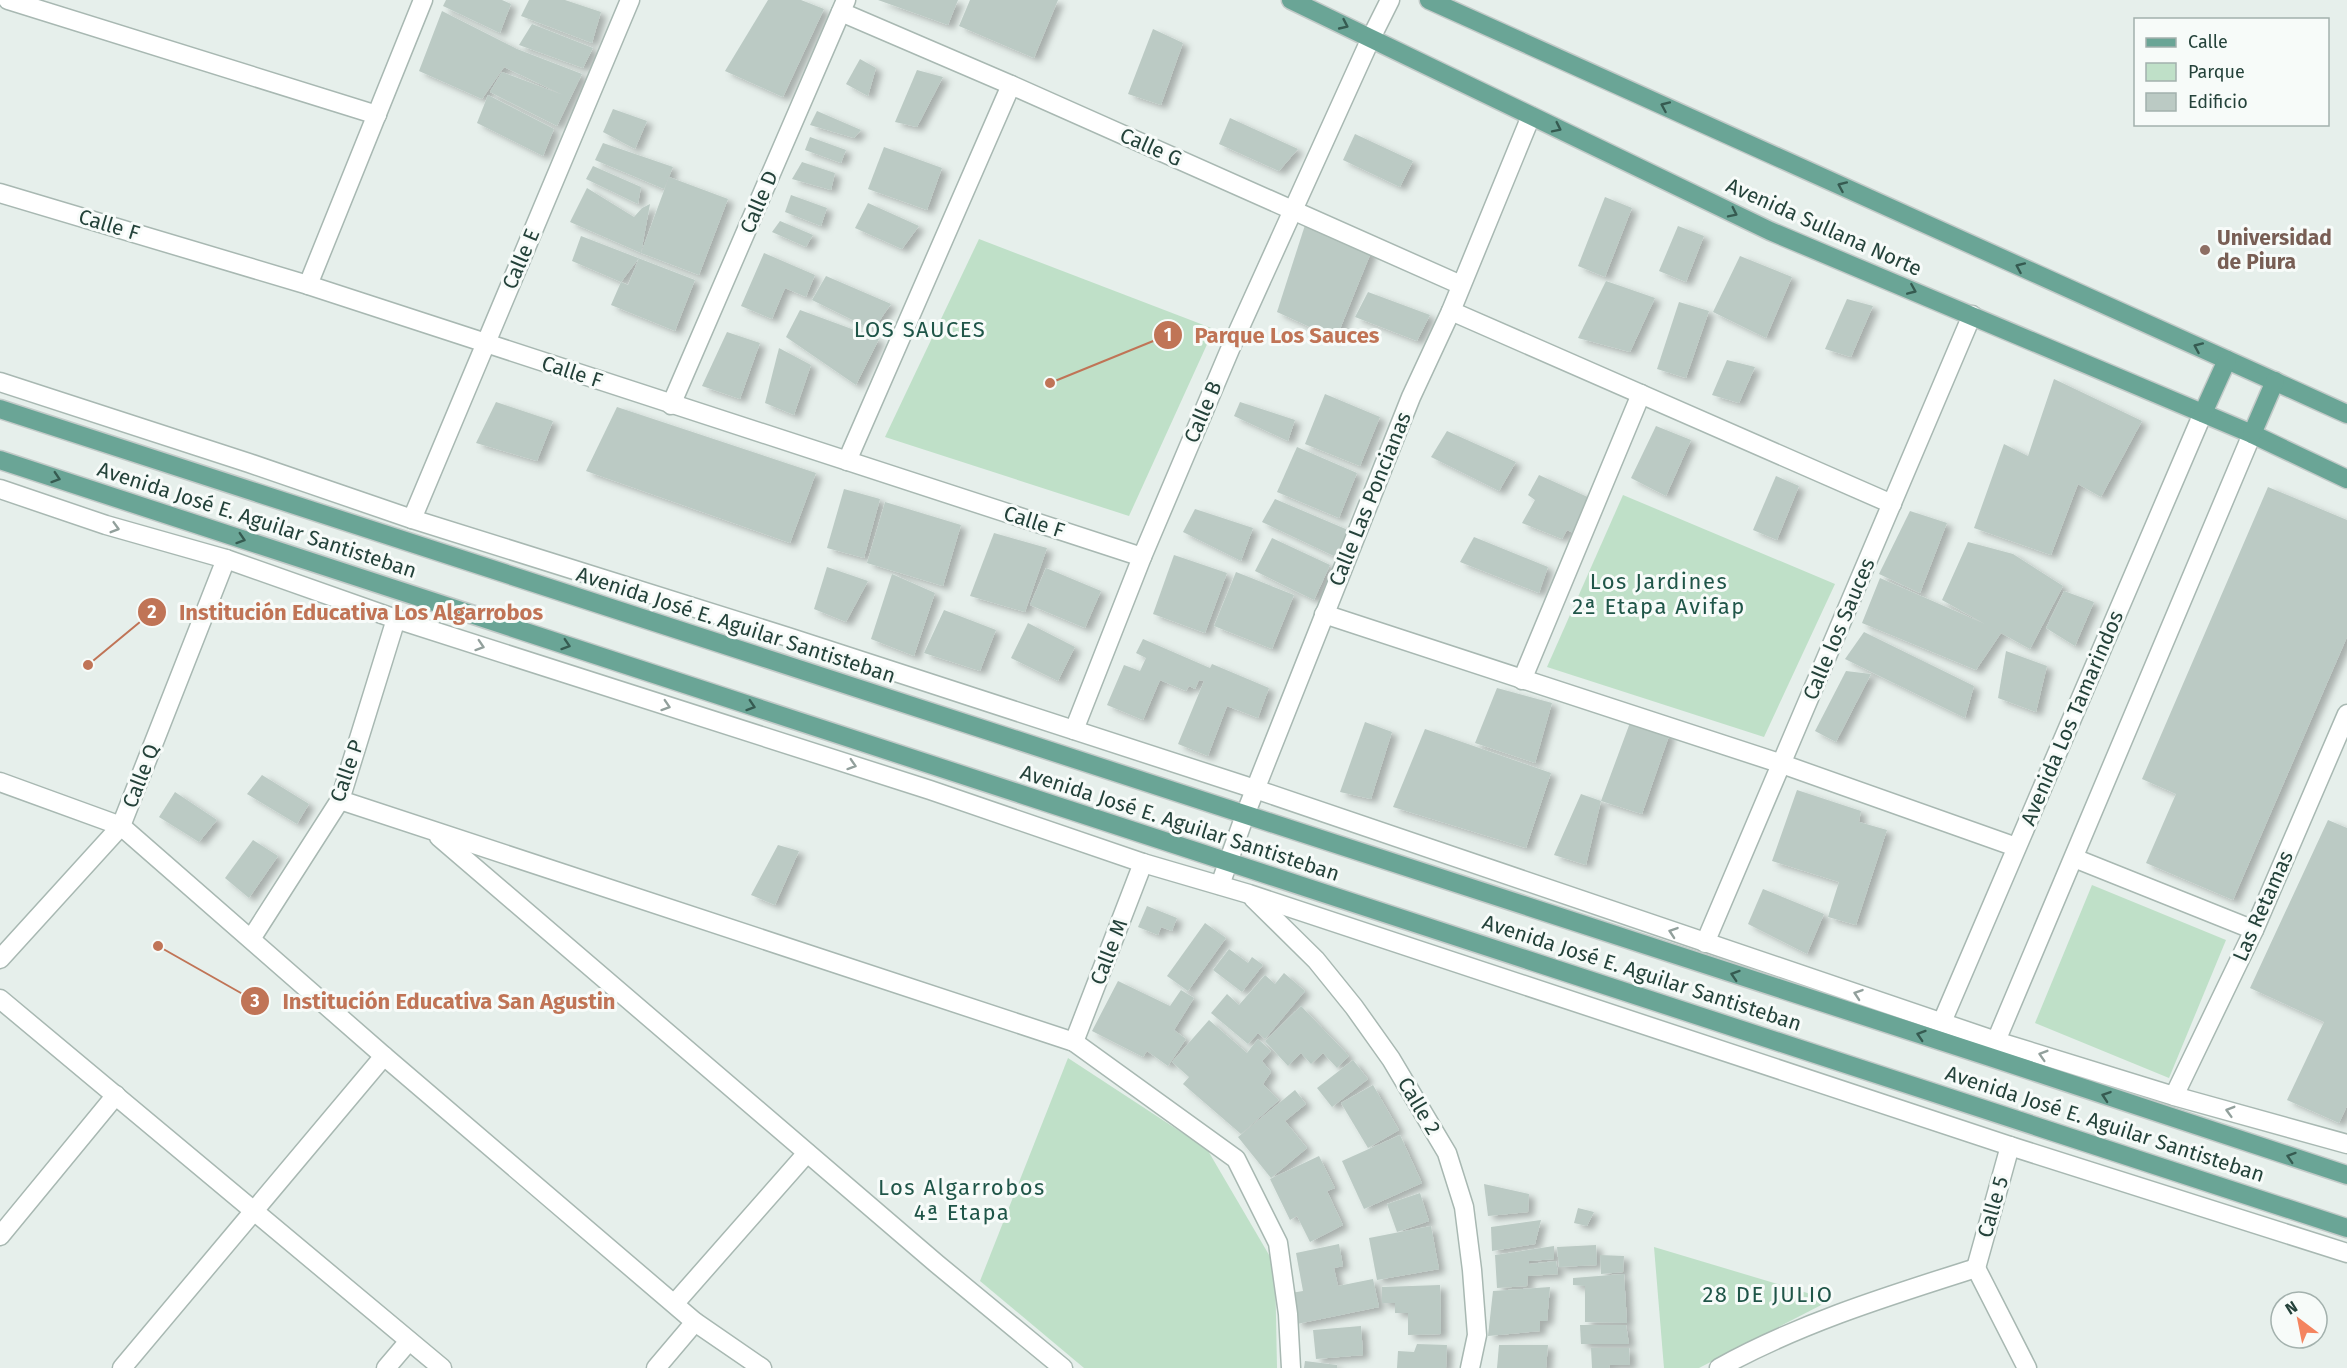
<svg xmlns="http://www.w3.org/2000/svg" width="2347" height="1368" font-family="'Fira Sans',sans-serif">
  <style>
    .green { fill: #bfe0c8 }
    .building { fill: #bbcac4; fill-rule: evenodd; filter: url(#shadow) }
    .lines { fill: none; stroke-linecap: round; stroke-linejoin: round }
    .minor-casing { stroke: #a8b8b2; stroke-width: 21 }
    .major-casing { stroke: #c2cac8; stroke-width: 21 }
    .minor { stroke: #fff; stroke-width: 18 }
    .major { stroke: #6aa596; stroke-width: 18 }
    .oneway { stroke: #365b51 }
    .oneway2 { stroke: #92a09c }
    .education-dot { fill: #8d6e63; stroke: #f7fbf9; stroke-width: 2 }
    .labels { text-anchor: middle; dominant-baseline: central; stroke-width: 6; stroke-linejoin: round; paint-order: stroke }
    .street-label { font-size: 21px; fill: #24423a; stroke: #f7fbf9 }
    .education-label { font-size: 21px; font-weight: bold; fill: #785e54; stroke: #f7fbf9; text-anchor: start }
    .neighbourhood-label { font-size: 22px; letter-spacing: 1.5px; fill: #1f5548; stroke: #f7fbf9 }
    .leader { fill: none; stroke: #c07456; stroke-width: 2 }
    .callout-dot { fill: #c07456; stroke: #f7fbf9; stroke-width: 2 }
    .mark-label { font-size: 18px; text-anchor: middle; font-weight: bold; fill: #fff }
    .callout-label { font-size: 22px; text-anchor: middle; font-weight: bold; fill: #c07456; stroke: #f7fbf9; stroke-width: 6; stroke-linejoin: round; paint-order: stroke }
  </style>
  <defs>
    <filter id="shadow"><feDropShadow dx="6" dy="4" stdDeviation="3" flood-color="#0004"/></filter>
  </defs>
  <rect width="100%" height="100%" fill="#e6efeb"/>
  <g class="green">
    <path d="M 979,239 L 1214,329 L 1129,516 L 885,437 Z"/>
    <path d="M 1623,495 L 1835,584 L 1764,737 L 1547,667 Z"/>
    <path d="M 2092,885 L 2226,940 L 2169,1078 L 2035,1023 Z"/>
    <path d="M 1068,1058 L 1207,1149 L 1275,1265 L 1277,1368 L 1084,1368 L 980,1281 Z"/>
    <path d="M 1654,1247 L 1831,1300 L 1699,1368 L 1664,1368 Z"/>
  </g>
  <g class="building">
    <path d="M 446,0 L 502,0 L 511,4 L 500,33 L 443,6 Z"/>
    <path d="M 529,0 L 565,0 L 601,12 L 592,43 L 521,16 Z"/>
    <path d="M 768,0 L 801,0 L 824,9 L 783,97 L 725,71 Z"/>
    <path d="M 878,0 L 958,0 L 948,25 Z"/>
    <path d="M 970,0 L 1058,0 L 1034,58 L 959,26 Z"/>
    <path d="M 442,11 L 517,49 L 582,74 L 557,126 L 490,92 L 502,72 L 563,95 L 504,67 L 482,99 L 419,71 Z"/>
    <path d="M 532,24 L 593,48 L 583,68 L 519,45 Z"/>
    <path d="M 1153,29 L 1183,43 L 1161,105 L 1128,94 Z"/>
    <path d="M 860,59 L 876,68 L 868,96 L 846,84 Z"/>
    <path d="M 917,70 L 943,77 L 917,127 L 895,122 Z"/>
    <path d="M 488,95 L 554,129 L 543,156 L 477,123 Z"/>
    <path d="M 613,109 L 647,121 L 635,149 L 603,132 Z"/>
    <path d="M 817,111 L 861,130 L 854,138 L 810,125 Z"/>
    <path d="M 1230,118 L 1298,149 L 1279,171 L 1219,144 Z"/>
    <path d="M 1355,134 L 1413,161 L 1400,187 L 1343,160 Z"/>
    <path d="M 810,137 L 846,150 L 841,163 L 805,150 Z"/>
    <path d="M 603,143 L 673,167 L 664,189 L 595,160 Z"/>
    <path d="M 884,147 L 942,168 L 927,210 L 868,189 Z"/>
    <path d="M 802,162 L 835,173 L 831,190 L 792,179 Z"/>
    <path d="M 593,166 L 641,187 L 638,204 L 586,179 Z"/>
    <path d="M 669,177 L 728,199 L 699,275 L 641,253 Z"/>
    <path d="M 587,188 L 634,217 L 642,208 L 650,204 L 641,253 L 570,222 Z"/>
    <path d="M 791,195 L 827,208 L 821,226 L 785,212 Z"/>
    <path d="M 1605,197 L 1632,208 L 1605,277 L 1578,266 Z"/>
    <path d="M 868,203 L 919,226 L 902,249 L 855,228 Z"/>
    <path d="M 780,221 L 813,235 L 806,247 L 772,232 Z"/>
    <path d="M 1306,222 L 1372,250 L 1336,339 L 1277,312 Z"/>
    <path d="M 1678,226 L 1704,236 L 1686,282 L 1659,271 Z"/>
    <path d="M 581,236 L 695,280 L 675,331 L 611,305 L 621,282 L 572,261 ZM 639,258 L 628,285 L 621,282 Z"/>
    <path d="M 764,253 L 815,275 L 806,297 L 785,288 L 772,319 L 741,306 Z"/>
    <path d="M 1740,256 L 1792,277 L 1766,338 L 1713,312 Z"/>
    <path d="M 826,276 L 891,304 L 873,330 L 812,300 Z"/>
    <path d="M 1606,281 L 1655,298 L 1630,352 L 1578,338 Z"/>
    <path d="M 1368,292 L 1430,315 L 1417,341 L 1355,317 Z"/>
    <path d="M 1847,299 L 1873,306 L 1851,357 L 1825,349 Z"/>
    <path d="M 1679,302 L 1709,311 L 1686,378 L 1657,369 Z"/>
    <path d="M 800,310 L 879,339 L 856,385 L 786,337 Z"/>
    <path d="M 727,332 L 760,343 L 740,399 L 702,386 Z"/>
    <path d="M 779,348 L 811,365 L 794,415 L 765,403 Z"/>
    <path d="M 1727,360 L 1755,367 L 1739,403 L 1712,395 Z"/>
    <path d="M 2054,379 L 2142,421 L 2101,497 L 2078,484 L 2051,555 L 1974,528 L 2004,444 L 2028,456 Z"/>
    <path d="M 1325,394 L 1380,417 L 1360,466 L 1305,444 Z"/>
    <path d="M 496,402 L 553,421 L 537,461 L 476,443 Z"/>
    <path d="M 1240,402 L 1295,420 L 1288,441 L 1234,416 Z"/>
    <path d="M 617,407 L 816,473 L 790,543 L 586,471 Z"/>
    <path d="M 1656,426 L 1691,440 L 1666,496 L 1631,478 Z"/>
    <path d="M 1447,431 L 1516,462 L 1499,491 L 1431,457 Z"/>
    <path d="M 1297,447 L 1357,473 L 1339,518 L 1277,492 Z"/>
    <path d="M 1539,475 L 1592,499 L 1576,534 L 1567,530 L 1562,539 L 1522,523 L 1535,500 L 1528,495 Z"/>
    <path d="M 1776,476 L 1799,486 L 1777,540 L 1753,530 Z"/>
    <path d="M 2268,487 L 2347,520 L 2347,637 L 2233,900 L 2146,863 L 2176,794 L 2142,779 Z"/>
    <path d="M 844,489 L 880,499 L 864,558 L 827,548 Z"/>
    <path d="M 1275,499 L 1348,530 L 1336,557 L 1262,522 Z"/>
    <path d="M 885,502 L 961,525 L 943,586 L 867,563 Z"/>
    <path d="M 1195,509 L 1253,528 L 1241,561 L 1183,532 Z"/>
    <path d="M 1910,511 L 1947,523 L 1920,593 L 1879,574 Z"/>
    <path d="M 994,533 L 1047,548 L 1025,612 L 970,596 Z"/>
    <path d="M 1474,537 L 1548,567 L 1539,593 L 1460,562 Z"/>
    <path d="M 1272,538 L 1330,565 L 1314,600 L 1255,571 Z"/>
    <path d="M 1968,542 L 2013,554 L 2063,586 L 2030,649 L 2001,633 L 1976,670 L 1862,623 L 1880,578 L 1985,624 L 1942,600 Z"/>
    <path d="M 1174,555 L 1227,573 L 1205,633 L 1153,614 Z"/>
    <path d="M 827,567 L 868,581 L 846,622 L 814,609 Z"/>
    <path d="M 1046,568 L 1101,591 L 1085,628 L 1030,605 Z"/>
    <path d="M 1236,572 L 1294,595 L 1272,649 L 1214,626 Z"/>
    <path d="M 892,574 L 935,593 L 914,656 L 871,639 Z"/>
    <path d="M 2064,591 L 2094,602 L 2075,646 L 2046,628 Z"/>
    <path d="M 944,610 L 996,630 L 980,671 L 924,653 Z"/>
    <path d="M 1028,623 L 1075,647 L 1058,681 L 1011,658 Z"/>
    <path d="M 1864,632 L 1974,686 L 1965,718 L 1845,659 Z"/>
    <path d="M 1143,639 L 1210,668 L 1212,664 L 1269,688 L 1258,718 L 1227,706 L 1208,756 L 1178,744 L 1204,681 L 1199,680 L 1195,689 L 1189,686 L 1186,691 L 1160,680 L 1143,720 L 1107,705 L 1124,665 L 1140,671 L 1146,658 L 1136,653 Z"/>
    <path d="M 2006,651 L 2047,666 L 2036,712 L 1998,698 Z"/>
    <path d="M 1846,671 L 1871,674 L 1836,742 L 1815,731 Z"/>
    <path d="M 1497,688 L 1552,703 L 1535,763 L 1475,743 Z"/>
    <path d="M 1631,720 L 1670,733 L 1642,814 L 1601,801 L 1586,865 L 1554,855 L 1581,794 L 1601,801 Z"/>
    <path d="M 1365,722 L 1392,732 L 1371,799 L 1340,792 Z"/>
    <path d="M 1425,729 L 1551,773 L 1526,848 L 1393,807 Z"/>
    <path d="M 262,775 L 309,804 L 297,824 L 247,794 Z"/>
    <path d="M 1797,790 L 1861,811 L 1859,822 L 1887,830 L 1856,925 L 1828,917 L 1839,882 L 1772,861 Z"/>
    <path d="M 175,792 L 217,820 L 199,842 L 159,817 Z"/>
    <path d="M 2328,820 L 2347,828 L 2347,1106 L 2339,1123 L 2287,1100 L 2324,1022 L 2250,988 Z"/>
    <path d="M 253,840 L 278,856 L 249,898 L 225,878 Z"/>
    <path d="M 778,845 L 799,851 L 775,905 L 751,895 Z"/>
    <path d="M 1763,889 L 1824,914 L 1807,954 L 1748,924 Z"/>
    <path d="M 1147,906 L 1177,918 L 1172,931 L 1161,927 L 1158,935 L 1138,927 Z"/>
    <path d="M 1205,923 L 1226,938 L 1188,991 L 1167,976 Z"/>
    <path d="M 1229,949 L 1248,963 L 1252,957 L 1263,965 L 1242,992 L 1213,970 Z"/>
    <path d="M 1284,973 L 1305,991 L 1265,1039 L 1258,1033 L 1248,1044 L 1211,1013 L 1227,994 L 1239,1005 L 1265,975 L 1275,984 Z"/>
    <path d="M 1118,981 L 1170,1006 L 1181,990 L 1194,998 L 1174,1030 L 1186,1039 L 1168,1066 L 1147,1051 L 1143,1057 L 1092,1031 Z"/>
    <path d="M 1301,1006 L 1349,1056 L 1337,1068 L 1323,1053 L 1311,1064 L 1301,1053 L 1288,1066 L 1265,1041 Z"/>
    <path d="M 1209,1020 L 1247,1053 L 1258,1039 L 1271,1051 L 1262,1061 L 1271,1072 L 1263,1084 L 1279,1100 L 1241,1134 L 1183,1084 L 1189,1077 L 1172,1062 Z"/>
    <path d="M 1353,1060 L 1368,1079 L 1332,1107 L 1317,1088 Z"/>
    <path d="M 1373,1085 L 1399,1130 L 1368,1148 L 1341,1103 Z"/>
    <path d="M 1295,1090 L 1306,1104 L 1285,1121 L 1307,1148 L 1271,1178 L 1238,1137 Z"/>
    <path d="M 1400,1135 L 1422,1183 L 1364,1209 L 1342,1161 Z"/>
    <path d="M 1319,1156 L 1335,1188 L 1327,1191 L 1343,1225 L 1310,1242 L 1297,1216 L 1290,1220 L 1270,1179 Z"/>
    <path d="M 1484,1184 L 1529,1194 L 1528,1212 L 1488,1216 Z"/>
    <path d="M 1420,1193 L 1429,1221 L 1397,1232 L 1387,1204 Z"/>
    <path d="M 1578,1208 L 1594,1212 L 1587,1226 L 1574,1223 Z"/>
    <path d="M 1541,1220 L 1535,1244 L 1492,1251 L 1491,1227 Z"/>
    <path d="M 1431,1226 L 1439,1269 L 1377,1280 L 1369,1238 Z"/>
    <path d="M 1339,1244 L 1343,1266 L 1334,1268 L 1338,1286 L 1373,1279 L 1379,1307 L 1297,1324 L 1291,1293 L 1303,1291 L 1296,1253 Z"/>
    <path d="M 1596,1245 L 1597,1265 L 1559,1267 L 1557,1247 Z"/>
    <path d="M 1554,1246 L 1554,1259 L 1529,1261 L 1529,1264 L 1556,1261 L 1558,1274 L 1528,1276 L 1527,1286 L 1497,1288 L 1495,1255 Z"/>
    <path d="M 1600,1255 L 1624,1256 L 1623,1272 L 1601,1274 Z"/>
    <path d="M 1624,1274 L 1627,1323 L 1585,1322 L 1585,1286 L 1573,1285 L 1573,1278 Z"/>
    <path d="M 1440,1285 L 1441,1334 L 1408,1335 L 1408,1313 L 1395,1313 L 1395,1303 L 1382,1303 L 1382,1287 Z"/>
    <path d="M 1550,1287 L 1547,1321 L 1540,1321 L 1540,1331 L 1488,1336 L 1493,1291 Z"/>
    <path d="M 1580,1325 L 1626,1325 L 1629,1344 L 1581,1344 Z"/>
    <path d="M 1361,1326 L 1363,1355 L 1316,1359 L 1313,1330 Z"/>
    <path d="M 1417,1344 L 1447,1345 L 1446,1368 L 1397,1368 L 1398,1351 L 1414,1352 Z"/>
    <path d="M 1499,1345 L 1548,1345 L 1546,1368 L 1497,1368 Z"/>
    <path d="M 1591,1348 L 1629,1348 L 1630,1365 L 1610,1365 L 1609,1368 L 1592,1368 Z"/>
    <path d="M 1305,1361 L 1337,1365 L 1337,1368 L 1304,1368 Z"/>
  </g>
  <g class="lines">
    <defs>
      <g id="minor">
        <path d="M 8,0 L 377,115"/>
        <path d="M 841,12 L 1011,85 L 1461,285"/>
        <path d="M 0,193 L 308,285 L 1142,557"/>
        <path d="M 308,285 L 423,0"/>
        <path d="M 1451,311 L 1892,504"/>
        <path d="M 0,382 L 249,463 L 412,519 L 788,637 L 1255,789 L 1996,1041 L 2174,1096 L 2347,1144"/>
        <path d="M 671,405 L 846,0"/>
        <path d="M 847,461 L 1011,85"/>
        <path d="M 0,489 L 106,525 L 226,559 L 396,619 L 930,790 L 1143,863 L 1249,894 L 2010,1146 L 2347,1253"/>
        <path d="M 412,519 L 630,0"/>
        <path d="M 1324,614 L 1782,764 L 2016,847"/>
        <path d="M 1522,680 L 1641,394"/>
        <path d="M 1074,730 L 1142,557 L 1231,347 L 1371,38 L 1390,0"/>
        <path d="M 0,782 L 121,826 L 384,1056 L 695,1322 L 762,1368"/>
        <path d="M 340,800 L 1074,1042 L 1236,1159 L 1278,1243 L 1288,1314 L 1291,1368"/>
        <path d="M 439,837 L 937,1264 L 1063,1368"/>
        <path d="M 2074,858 L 2254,930"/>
        <path d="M 1220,885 L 1245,815 L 1411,397 L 1451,311 L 1531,116"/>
        <path d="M 1253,898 L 1316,960 L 1354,1007 L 1391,1059 L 1447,1153 L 1464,1207 L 1472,1270 L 1477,1335 L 1470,1368"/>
        <path d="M 251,939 L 340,800 L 396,619"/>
        <path d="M 1705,943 L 1972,315"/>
        <path d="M 0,959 L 121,826 L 226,559"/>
        <path d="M 0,999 L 442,1368"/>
        <path d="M 1942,1022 L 2203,413"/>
        <path d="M 1996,1041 L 2252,434"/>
        <path d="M 1074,1042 L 1143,863"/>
        <path d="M 2174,1096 L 2254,930 L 2347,714"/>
        <path d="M 0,1236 L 116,1095"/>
        <path d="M 1976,1268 L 2010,1146"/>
        <path d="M 1976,1268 L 2027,1368"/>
        <path d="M 675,1303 L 807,1153"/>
        <path d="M 122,1368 L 384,1056"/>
        <path d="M 386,1368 L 409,1341"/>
        <path d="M 656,1368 L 695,1322"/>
        <path d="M 1719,1368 C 1800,1323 1888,1296 1976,1268"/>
      </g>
      <g id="major">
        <path d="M 1291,0 L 1770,231 L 2252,434 L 2347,479"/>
        <path d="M 1429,0 L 2347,414"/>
        <path d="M 0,409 L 1990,1057 L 2347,1175"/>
        <path d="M 2203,413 L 2227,360"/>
        <path d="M 2252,434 L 2275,381"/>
        <path d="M 0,460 L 2347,1228"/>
      </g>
    </defs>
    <use href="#minor" class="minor-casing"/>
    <use href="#major" class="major-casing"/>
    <use href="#minor" class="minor"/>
    <use href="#major" class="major"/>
  </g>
  <defs><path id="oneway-chevron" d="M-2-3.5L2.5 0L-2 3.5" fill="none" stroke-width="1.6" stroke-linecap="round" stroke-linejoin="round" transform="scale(1.5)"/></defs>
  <g class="oneway">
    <use href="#oneway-chevron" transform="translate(1344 25) rotate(25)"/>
    <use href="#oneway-chevron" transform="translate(1665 106) rotate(-156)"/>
    <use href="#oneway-chevron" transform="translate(1557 128) rotate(26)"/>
    <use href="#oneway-chevron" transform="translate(1842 186) rotate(-156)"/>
    <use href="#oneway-chevron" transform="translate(1733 213) rotate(26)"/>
    <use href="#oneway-chevron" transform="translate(2020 267) rotate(-156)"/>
    <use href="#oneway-chevron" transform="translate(1912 290) rotate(23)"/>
    <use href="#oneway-chevron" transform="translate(2198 347) rotate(-156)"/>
    <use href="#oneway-chevron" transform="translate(56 478) rotate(18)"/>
    <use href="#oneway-chevron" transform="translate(241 539) rotate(18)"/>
    <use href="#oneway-chevron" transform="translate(566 645) rotate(18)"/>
    <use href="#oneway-chevron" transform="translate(751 706) rotate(18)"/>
    <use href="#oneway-chevron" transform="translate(1735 975) rotate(-162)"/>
    <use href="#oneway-chevron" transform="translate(1921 1035) rotate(-162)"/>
    <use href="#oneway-chevron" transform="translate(2106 1096) rotate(-161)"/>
    <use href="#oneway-chevron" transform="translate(2291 1157) rotate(-162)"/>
  </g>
  <g class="oneway2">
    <use href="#oneway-chevron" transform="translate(115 528) rotate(16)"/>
    <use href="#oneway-chevron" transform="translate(480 646) rotate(18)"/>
    <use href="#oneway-chevron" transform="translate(666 706) rotate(18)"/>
    <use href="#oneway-chevron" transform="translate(852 765) rotate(18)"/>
    <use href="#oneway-chevron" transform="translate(1673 932) rotate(-161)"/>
    <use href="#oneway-chevron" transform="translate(1858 994) rotate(-161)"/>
    <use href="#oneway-chevron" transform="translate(2043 1055) rotate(-163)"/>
    <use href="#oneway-chevron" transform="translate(2230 1111) rotate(-164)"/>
  </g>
  <circle class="education-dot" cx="2205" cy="250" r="6"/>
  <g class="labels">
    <g class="street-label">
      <text transform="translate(1151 147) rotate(24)">Calle G</text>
      <text transform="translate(759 202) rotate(-67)">Calle D</text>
      <text transform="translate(109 225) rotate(17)">Calle F</text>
      <text transform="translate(1824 227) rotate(24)">Avenida Sullana Norte</text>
      <text transform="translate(521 259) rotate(-67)">Calle E</text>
      <text transform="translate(572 372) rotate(18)">Calle F</text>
      <text transform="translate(1203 412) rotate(-67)">Calle B</text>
      <text transform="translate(1370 499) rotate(-68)">Calle Las Poncianas</text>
      <text transform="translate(257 520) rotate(18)">Avenida José E. Aguilar Santisteban</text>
      <text transform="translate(1034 522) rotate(18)">Calle F</text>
      <text transform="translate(736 625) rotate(18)">Avenida José E. Aguilar Santisteban</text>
      <text transform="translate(1839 629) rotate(-67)">Calle los Sauces</text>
      <text transform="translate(2072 718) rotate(-67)">Avenida Los Tamarindos</text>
      <text transform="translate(347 771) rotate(-71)">Calle P</text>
      <text transform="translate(141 776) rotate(-69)">Calle Q</text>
      <text transform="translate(1180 823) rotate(18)">Avenida José E. Aguilar Santisteban</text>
      <text transform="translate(2263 906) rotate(-66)">Las Retamas</text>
      <text transform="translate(1109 952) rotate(-69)">Calle M</text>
      <text transform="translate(1642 973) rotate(18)">Avenida José E. Aguilar Santisteban</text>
      <text transform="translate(1419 1106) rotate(59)">Calle 2</text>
      <text transform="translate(2105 1124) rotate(18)">Avenida José E. Aguilar Santisteban</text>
      <text transform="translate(1993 1207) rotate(-74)">Calle 5</text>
    </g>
    <g class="education-label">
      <text x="2217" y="238">Universidad<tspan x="2217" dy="24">de Piura</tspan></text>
    </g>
    <g class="neighbourhood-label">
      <text x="920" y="329">LOS SAUCES</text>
      <text x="1659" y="581">Los Jardines<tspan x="1659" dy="25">2ª Etapa Avifap</tspan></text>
      <text x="962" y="1187">Los Algarrobos<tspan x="962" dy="25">4ª Etapa</tspan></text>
      <text x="1768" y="1294">28 DE JULIO</text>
    </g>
  </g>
  <path class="leader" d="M1050 383L1168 335M88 665L152 612M158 946L255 1001"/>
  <g class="callout-dot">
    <circle cx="1050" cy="383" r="6"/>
    <circle cx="88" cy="665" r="6"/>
    <circle cx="158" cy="946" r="6"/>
    <circle cx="1168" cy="335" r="15"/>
    <circle cx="152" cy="612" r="15"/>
    <circle cx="255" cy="1001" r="15"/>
  </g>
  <g class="mark-label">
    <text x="1168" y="341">1</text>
    <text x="152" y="618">2</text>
    <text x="255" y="1007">3</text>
  </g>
  <g class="callout-label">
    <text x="1287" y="343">Parque Los Sauces</text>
    <text x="361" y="620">Institución Educativa Los Algarrobos</text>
    <text x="449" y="1009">Institución Educativa San Agustin</text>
  </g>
  <rect x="2134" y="18" width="195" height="108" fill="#f7fbf9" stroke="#a3b1ad" stroke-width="1.5"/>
  <rect x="2146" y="38" width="30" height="9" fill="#6aa596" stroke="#a3b1ad" stroke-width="1.5"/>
  <text x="2188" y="48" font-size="18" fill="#24423a">Calle</text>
  <rect x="2146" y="63" width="30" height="18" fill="#bfe0c8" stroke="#a3b1ad" stroke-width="1.5"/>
  <text x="2188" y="78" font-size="18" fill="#24423a">Parque</text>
  <rect x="2146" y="93" width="30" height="18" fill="#bbcac4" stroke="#a3b1ad" stroke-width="1.5"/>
  <text x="2188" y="108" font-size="18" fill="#24423a">Edificio</text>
  <g transform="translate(2299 1320) rotate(328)"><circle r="28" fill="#f7fbf9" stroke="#a3b1ad" stroke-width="1.5"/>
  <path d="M0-4.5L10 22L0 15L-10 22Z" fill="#f4845f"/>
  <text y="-9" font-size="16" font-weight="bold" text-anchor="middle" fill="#24423a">N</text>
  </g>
</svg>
